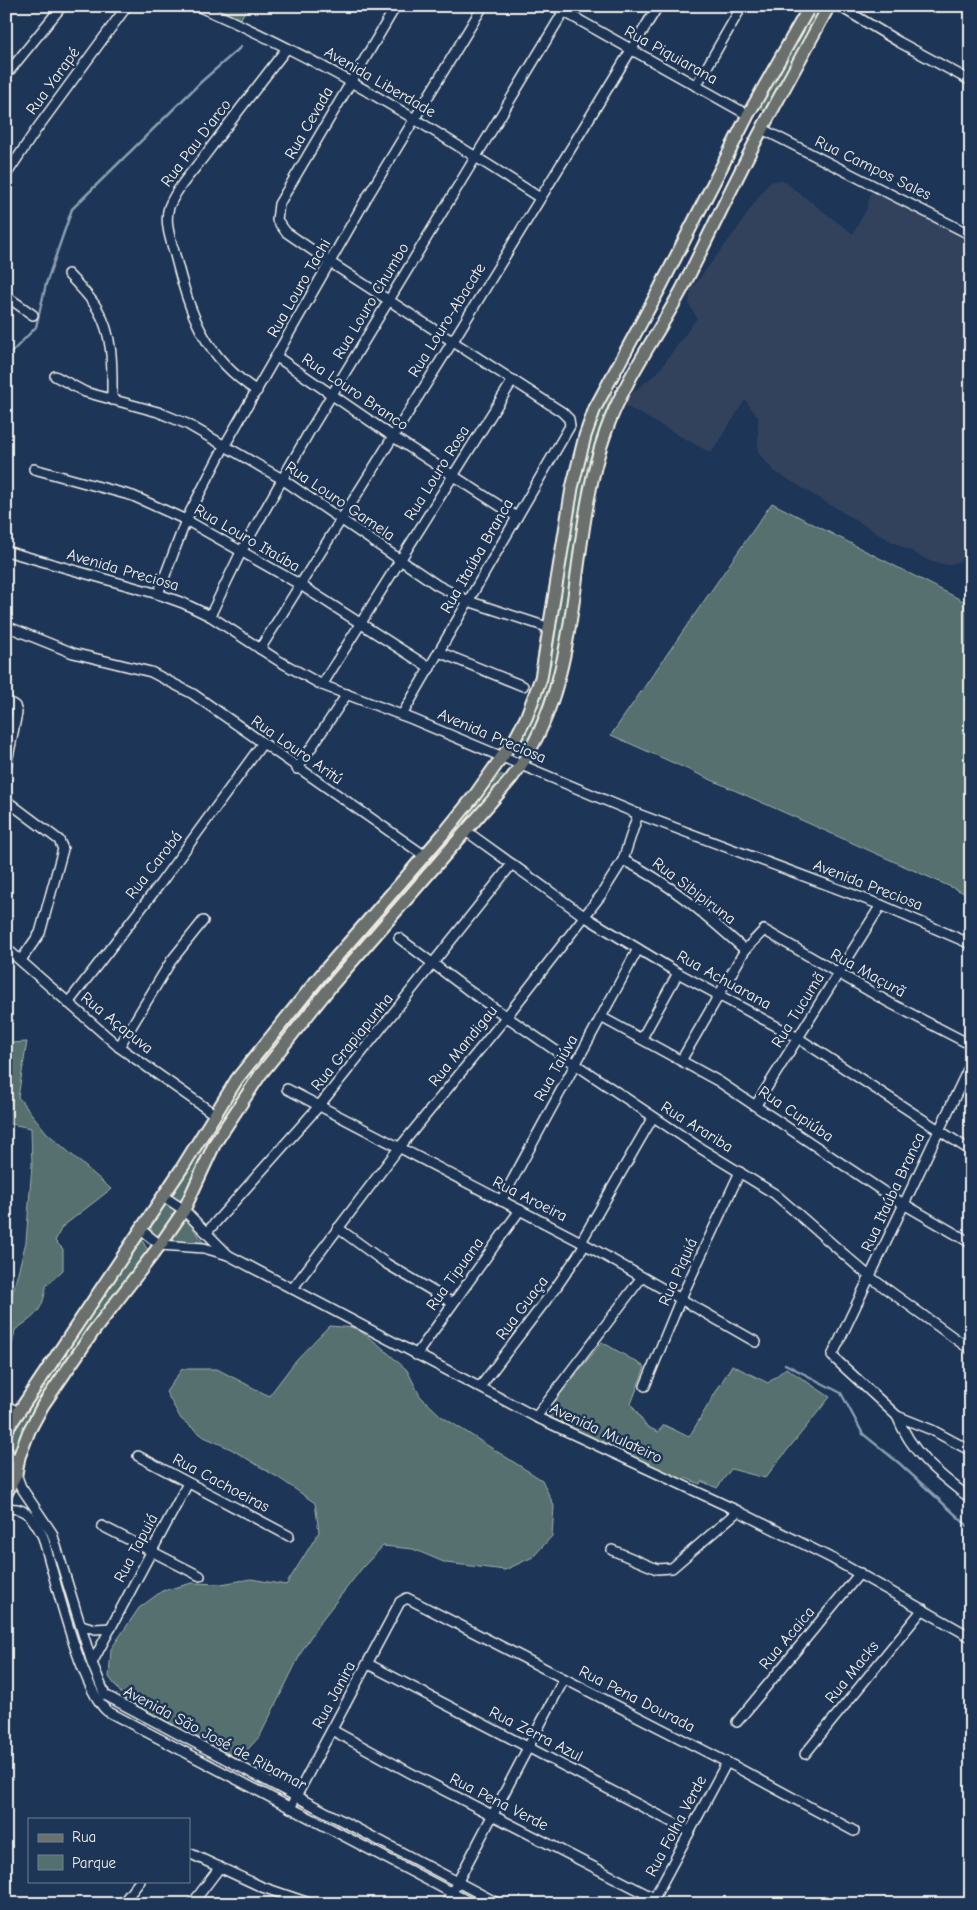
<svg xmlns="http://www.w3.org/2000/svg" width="977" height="1910" font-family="'Comic Neue',sans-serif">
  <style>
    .built { fill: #31425d }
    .green { fill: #54706e; stroke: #a4b0ab }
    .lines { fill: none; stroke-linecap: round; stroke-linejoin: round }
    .stream { stroke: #8a9fb1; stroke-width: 2.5 }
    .minor-casing { stroke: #f4f1e8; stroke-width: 12 }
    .major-casing { stroke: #f4f1e8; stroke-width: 15 }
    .minor { stroke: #1d3557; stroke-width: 9 }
    .major { stroke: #6b706d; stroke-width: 11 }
    .labels { text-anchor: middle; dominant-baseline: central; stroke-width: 5; stroke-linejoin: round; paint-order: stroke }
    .street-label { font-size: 16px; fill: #f4f1e8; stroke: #1d3557 }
  </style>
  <rect width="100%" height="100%" fill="#1d3557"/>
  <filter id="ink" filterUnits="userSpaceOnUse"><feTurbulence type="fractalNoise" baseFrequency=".02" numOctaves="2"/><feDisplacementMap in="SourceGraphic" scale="10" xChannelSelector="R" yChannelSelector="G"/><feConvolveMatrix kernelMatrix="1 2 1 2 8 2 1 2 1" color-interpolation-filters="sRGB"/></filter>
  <g filter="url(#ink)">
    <path class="built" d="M 782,180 L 853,234 L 866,210 L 871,192 L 895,200 L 971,240 L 971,558 L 948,565 L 932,562 L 889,540 L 774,471 L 758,453 L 758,417 L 745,400 L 711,453 L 624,405 L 631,394 L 658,372 L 697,318 L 689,304 L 691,289 L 735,232 L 767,185 L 773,181 Z"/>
    <g class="green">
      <path d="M 205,6 L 248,6 L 239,22 Z"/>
      <path d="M 816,6 L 824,6 L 767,110 L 764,111 L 759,107 Z"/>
      <path d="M 612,394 L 588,464 L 557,664 L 532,733 L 521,752 L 517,749 L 551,664 L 579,471 L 605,398 Z"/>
      <path d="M 772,503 L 971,605 L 971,896 L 611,735 Z"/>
      <path d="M 500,775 L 503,775 L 505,779 L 212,1141 L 181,1205 L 169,1196 L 185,1175 L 241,1083 L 280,1032 Z"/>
      <path d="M 6,1035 L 10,1043 L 27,1042 L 18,1097 L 47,1133 L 111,1189 L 62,1227 L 55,1241 L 63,1249 L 63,1270 L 46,1286 C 43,1312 35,1316 15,1330 L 12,1346 L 6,1347 L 6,1301 L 12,1295 L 26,1242 L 32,1165 L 31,1128 L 6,1123 Z"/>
      <path d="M 170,1203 L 176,1210 L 161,1235 L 157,1237 L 151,1234 L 151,1226 L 166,1204 Z"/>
      <path d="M 185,1217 L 204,1243 L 201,1246 L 170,1240 Z"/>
      <path d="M 142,1240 L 147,1249 L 152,1250 L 63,1369 L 24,1428 L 13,1454 L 6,1441 Z"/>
      <path d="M 329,1326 L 356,1328 L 379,1345 L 407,1370 L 420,1396 L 441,1416 L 542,1480 L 554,1506 L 552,1536 L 533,1557 L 505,1570 L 446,1563 L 413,1549 L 383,1546 L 363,1567 L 320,1622 L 304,1647 L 260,1736 L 239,1759 L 126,1700 L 109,1677 L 111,1649 L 139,1608 L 162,1591 L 192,1583 L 221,1584 L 251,1579 L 286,1585 L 319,1532 L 315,1503 L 282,1480 L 231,1449 L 204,1437 L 181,1419 L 166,1392 L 182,1369 L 217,1369 L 269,1396 L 297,1359 Z"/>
      <path d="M 602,1342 L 645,1367 L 631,1404 L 646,1426 L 658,1432 L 664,1425 L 689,1437 L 732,1365 L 768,1383 L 786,1368 L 830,1397 L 765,1478 L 731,1469 L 717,1488 L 701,1481 L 700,1484 L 685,1478 L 682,1482 L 544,1414 Z"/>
    </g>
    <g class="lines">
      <g class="stream">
        <path d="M 6,358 L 36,327 L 46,284 L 72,209 L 202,81 L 241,47"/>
        <path d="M 785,1364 L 841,1393 L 863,1434 L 899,1463 L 971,1529"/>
      </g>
      <defs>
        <g id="minor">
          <path d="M 197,6 C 319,57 430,127 540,198"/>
          <path d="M 396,6 L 279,204 L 277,220 L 286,232 L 331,263 L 562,412 L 569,419 L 570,426 L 402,715"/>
          <path d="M 554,6 L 748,115"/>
          <path d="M 839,6 L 899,42 L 971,81"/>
          <path d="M 6,75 L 62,6"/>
          <path d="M 696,86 L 742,6"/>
          <path d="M 762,129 L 971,235"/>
          <path d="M 6,175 L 36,130 L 127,6"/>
          <path d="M 68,274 C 78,285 91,297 98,310 C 114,337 112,370 112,400"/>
          <path d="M 6,296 L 33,315"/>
          <path d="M 277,357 L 392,436 L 517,517"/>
          <path d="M 55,376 L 85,392 L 158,412 L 187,424 L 282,479 L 437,585 L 468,601 L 550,628"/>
          <path d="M 257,391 C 204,357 190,314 175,255 C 171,241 164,222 169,207 C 177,187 194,170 206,154 C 233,118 260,83 287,48"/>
          <path d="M 34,469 L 133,496 L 186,520 L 299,584 L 430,668"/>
          <path d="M 6,551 L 158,594 L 183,603 L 210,616 L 279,661 L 322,685 L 412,719 L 638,814 L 881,905 L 971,944"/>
          <path d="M 158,594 L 186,520 L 225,445 L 366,199 L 483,6"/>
          <path d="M 210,616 L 241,552 L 308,434 L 567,6"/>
          <path d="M 6,626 L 73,653 L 151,672 L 193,694 L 425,856"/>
          <path d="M 260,649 L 453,341 L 658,6"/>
          <path d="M 439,652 L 523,686"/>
          <path d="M 322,685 L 513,380"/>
          <path d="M 6,700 L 15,706 L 17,713 L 6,767"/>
          <path d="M 297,769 L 347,694"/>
          <path d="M 6,781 L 6,812"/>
          <path d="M 7,801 L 59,840 L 63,849 L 40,933 L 21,960"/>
          <path d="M 466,831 L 584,916 L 678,973 L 798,1038 L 971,1151"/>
          <path d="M 623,860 C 669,882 707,916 745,950"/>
          <path d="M 399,938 L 468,990 L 575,1064 L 700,1148 L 775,1194 L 870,1277 L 971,1350"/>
          <path d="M 6,948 L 119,1047 L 214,1114"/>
          <path d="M 68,1003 L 160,884 L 262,744"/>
          <path d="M 601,1017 L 718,1081 L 890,1196 L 971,1243"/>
          <path d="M 642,1038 L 678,973"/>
          <path d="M 119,1047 L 171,961 L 203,921"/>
          <path d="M 682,1059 L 745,950 L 764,930 L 890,1003 L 971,1045"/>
          <path d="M 971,1063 L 832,1356 L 897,1416 L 932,1430 L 971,1451"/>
          <path d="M 287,1089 L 581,1242 L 756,1342"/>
          <path d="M 756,1105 L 881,905"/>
          <path d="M 163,1196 L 184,1210 L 228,1255"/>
          <path d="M 501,1201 L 638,949"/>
          <path d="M 338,1228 L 387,1264 L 453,1303"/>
          <path d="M 141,1230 L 160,1245 L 204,1248 L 228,1255 L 536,1417 L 738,1511 L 833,1559 L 971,1637"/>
          <path d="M 207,1232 L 319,1106 L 512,864"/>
          <path d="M 581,1242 L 653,1117"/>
          <path d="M 293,1288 L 399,1148 L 507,1016 L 601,895 L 623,860 L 638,814"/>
          <path d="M 416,1355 L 520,1210"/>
          <path d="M 645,1386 L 681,1298 L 740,1172"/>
          <path d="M 480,1387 L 557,1286 L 585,1245"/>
          <path d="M 6,1405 L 19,1413"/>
          <path d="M 897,1416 C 913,1456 938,1473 971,1499"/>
          <path d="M 536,1417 L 642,1277"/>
          <path d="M 6,1447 L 21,1487 L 52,1533 L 92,1663 L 105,1695 L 499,1904"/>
          <path d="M 138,1456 L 289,1536"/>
          <path d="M 6,1509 C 26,1505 35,1521 43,1537 C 54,1575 81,1689 107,1711 L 473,1904"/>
          <path d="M 102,1526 L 200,1576"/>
          <path d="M 612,1550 L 657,1569 L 672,1568 L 738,1511"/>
          <path d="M 81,1625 L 95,1629 L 111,1628"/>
          <path d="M 92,1663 L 188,1483"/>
          <path d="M 368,1664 L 689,1831"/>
          <path d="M 737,1722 L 860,1573"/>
          <path d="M 332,1730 L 418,1777 L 654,1898"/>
          <path d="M 805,1754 L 923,1609"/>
          <path d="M 290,1808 L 400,1602 L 407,1598 L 736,1767 L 854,1831"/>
          <path d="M 189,1853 L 262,1887 L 312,1904"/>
          <path d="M 122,1904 L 140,1881"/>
          <path d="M 192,1904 L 220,1867"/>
          <path d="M 446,1904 L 564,1679"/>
          <path d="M 651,1904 L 727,1762"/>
        </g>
        <g id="major">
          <path d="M 6,1431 L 182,1168 L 237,1079 L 325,970 L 445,832 L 475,795 L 516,737 L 526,718 L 541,678 L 572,488 L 585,436 L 595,408 L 660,288 L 748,115 L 810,6"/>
          <path d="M 6,1494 L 16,1474 L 19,1457 L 29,1431 L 43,1405 L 93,1332 L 160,1245 L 184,1210 L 215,1143 L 260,1075 L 331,986 L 511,779 C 588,679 565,545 606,431 C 624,380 657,336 682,289 C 709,236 734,182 762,129 C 784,88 807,47 829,6"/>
        </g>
      </defs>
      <use href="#minor" class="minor-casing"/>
      <use href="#major" class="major-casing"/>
      <use href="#minor" class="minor"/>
      <use href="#major" class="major"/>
    </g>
  </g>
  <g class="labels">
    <g class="street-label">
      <text transform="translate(671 55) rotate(29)">Rua Piquiarana</text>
      <text transform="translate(53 81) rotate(-54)">Rua Yarapé</text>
      <text transform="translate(380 82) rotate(30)">Avenida Liberdade</text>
      <text transform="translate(309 123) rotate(-60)">Rua Cevada</text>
      <text transform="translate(196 143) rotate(-53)">Rua Pau D'arco</text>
      <text transform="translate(873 168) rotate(26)">Rua Campos Sales</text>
      <text transform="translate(299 288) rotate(-60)">Rua Louro Tachi</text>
      <text transform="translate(371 301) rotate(-59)">Rua Louro Chumbo</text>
      <text transform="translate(447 320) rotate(-58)">Rua Louro-Abacate</text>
      <text transform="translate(355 392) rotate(34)">Rua Louro Branco</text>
      <text transform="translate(437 473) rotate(-58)">Rua Louro Rosa</text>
      <text transform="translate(340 501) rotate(34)">Rua Louro Gamela</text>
      <text transform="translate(247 538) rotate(30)">Rua Louro Itaúba</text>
      <text transform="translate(477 556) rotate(-60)">Rua Itaúba Branca</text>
      <text transform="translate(123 570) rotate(16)">Avenida Preciosa</text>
      <text transform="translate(492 736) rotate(23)">Avenida Preciosa</text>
      <text transform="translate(297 750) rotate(35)">Rua Louro Aritú</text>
      <text transform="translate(154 865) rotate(-52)">Rua Carobá</text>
      <text transform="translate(868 885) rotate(21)">Avenida Preciosa</text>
      <text transform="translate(694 891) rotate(37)">Rua Sibipiruna</text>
      <text transform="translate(868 973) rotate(29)">Rua Maçurã</text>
      <text transform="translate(724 980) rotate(29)">Rua Achuarana</text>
      <text transform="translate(798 1010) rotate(-58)">Rua Tucumã</text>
      <text transform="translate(117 1023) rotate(39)">Rua Açapuva</text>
      <text transform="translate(352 1042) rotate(-51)">Rua Grapiapunha</text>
      <text transform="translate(463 1046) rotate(-51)">Rua Mandigau</text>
      <text transform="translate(556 1068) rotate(-61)">Rua Taiúva</text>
      <text transform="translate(796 1114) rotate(34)">Rua Cupiúba</text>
      <text transform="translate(697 1127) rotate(32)">Rua Arariba</text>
      <text transform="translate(893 1192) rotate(-65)">Rua Itaúba Branca</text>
      <text transform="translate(530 1199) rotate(27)">Rua Aroeira</text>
      <text transform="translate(678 1272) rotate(-66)">Rua Piquiá</text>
      <text transform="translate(455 1274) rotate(-54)">Rua Tipuana</text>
      <text transform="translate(522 1308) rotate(-53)">Rua Guaça</text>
      <text transform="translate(606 1433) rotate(25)">Avenida Mulateiro</text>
      <text transform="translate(221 1483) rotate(28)">Rua Cachoeiras</text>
      <text transform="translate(136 1548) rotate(-62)">Rua Tapuiá</text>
      <text transform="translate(787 1638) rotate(-50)">Rua Acaica</text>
      <text transform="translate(852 1672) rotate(-51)">Rua Macks</text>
      <text transform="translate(334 1695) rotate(-62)">Rua Janira</text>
      <text transform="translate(637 1699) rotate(27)">Rua Pena Dourada</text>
      <text transform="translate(536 1734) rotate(27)">Rua Zerra Azul</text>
      <text transform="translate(215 1738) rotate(28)">Avenida São José de Ribamar</text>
      <text transform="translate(499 1802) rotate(27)">Rua Pena Verde</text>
      <text transform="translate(676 1826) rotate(-62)">Rua Folha Verde</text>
    </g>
  </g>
  <rect width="977" height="1910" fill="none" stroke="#1d3557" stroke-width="25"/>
  <rect x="12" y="12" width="952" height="1885" fill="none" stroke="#f4f1e8" stroke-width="2" filter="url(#ink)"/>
  <rect x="28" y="1818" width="162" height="65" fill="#1d3557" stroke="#738091"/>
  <rect x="38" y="1834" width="25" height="8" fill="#6b706d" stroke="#738091"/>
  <text x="72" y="1842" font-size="15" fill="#f4f1e8">Rua</text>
  <rect x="38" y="1855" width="25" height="15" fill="#54706e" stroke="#738091"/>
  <text x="72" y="1868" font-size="15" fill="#f4f1e8">Parque</text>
</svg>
